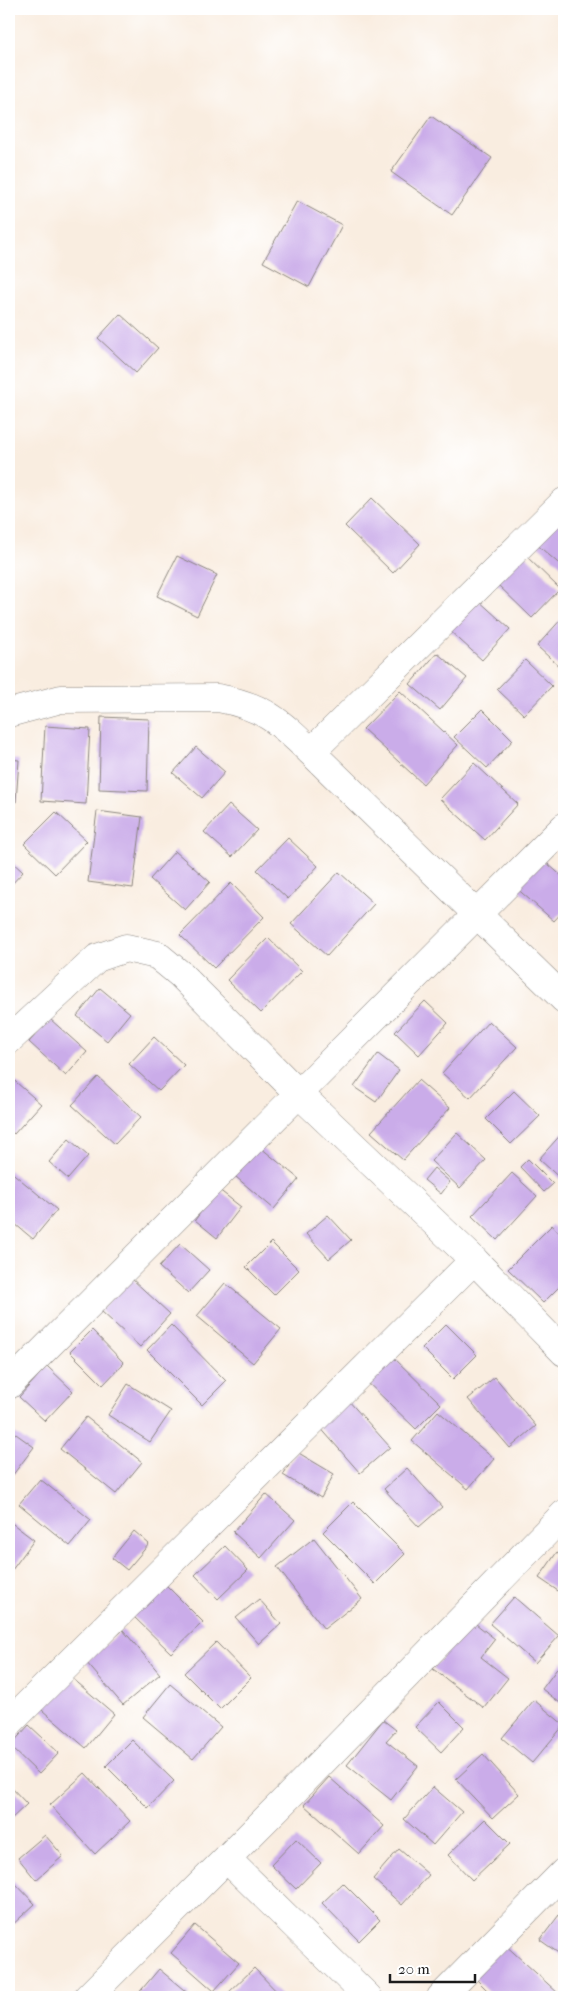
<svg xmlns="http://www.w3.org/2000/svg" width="573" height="2006" font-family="'IM FELL French Canon',serif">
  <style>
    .building { fill: #caace9 }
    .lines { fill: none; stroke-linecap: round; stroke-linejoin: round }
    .minor-casing { stroke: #8a847e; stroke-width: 29 }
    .minor { stroke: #fff; stroke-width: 28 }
  </style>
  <rect width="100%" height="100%" fill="#fff"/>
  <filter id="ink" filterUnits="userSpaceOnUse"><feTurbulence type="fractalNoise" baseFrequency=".02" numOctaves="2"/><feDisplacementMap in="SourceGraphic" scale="10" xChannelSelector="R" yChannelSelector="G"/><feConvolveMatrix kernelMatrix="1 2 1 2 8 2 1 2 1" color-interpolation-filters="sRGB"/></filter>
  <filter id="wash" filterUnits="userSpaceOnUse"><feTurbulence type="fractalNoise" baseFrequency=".0096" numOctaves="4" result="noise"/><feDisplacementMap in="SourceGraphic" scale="20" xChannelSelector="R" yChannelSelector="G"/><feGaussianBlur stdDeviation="1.12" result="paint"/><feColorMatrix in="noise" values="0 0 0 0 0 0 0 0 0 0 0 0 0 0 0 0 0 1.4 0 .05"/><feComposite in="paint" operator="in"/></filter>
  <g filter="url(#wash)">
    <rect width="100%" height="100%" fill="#f9ede0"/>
    <g id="blocks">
      <g class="building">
        <path d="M 431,116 L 492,158 L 452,215 L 391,172 Z"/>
        <path d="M 297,201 L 342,225 L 309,287 L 263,262 Z"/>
        <path d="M 120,314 L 158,348 L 136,373 L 98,338 Z"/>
        <path d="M 372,498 L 420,544 L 393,573 L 345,526 Z"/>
        <path d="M 564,509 L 564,568 L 535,543 Z"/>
        <path d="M 523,553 L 560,589 L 532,618 L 495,582 Z"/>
        <path d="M 177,556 L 217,575 L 197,616 L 157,596 Z"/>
        <path d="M 477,599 L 510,629 L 482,660 L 449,630 Z"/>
        <path d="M 564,616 L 564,671 L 537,646 Z"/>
        <path d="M 437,653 L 467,678 L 440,710 L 410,684 Z"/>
        <path d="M 525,660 L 552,686 L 524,715 L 497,689 Z"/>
        <path d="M 400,691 L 458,745 L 423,784 L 363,729 Z"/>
        <path d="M 482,709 L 513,740 L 487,768 L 454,737 Z"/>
        <path d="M 101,717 L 149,719 L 147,791 L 99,789 Z"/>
        <path d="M 45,726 L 90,729 L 86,804 L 41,801 Z"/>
        <path d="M 196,747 L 225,772 L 202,798 L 173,773 Z"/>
        <path d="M 9,759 L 19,760 L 16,802 L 9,801 Z"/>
        <path d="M 474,763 L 518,804 L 485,840 L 440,799 Z"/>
        <path d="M 229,805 L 257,830 L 232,857 L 204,832 Z"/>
        <path d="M 97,811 L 142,817 L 133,888 L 88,882 Z"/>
        <path d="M 56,812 L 87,841 L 55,874 L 24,844 Z"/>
        <path d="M 288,838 L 318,866 L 288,899 L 257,870 Z"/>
        <path d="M 175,851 L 210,882 L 185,910 L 150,879 Z"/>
        <path d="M 540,857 L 564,878 L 564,910 L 554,921 L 514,886 Z"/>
        <path d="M 9,859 L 23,872 L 9,887 Z"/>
        <path d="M 339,872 L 374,904 L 327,956 L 291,924 Z"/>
        <path d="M 231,883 L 264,917 L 214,968 L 180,935 Z"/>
        <path d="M 268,938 L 302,971 L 261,1013 L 227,980 Z"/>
        <path d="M 100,988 L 130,1013 L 107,1041 L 77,1016 Z"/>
        <path d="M 425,1001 L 448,1023 L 419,1055 L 395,1032 Z"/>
        <path d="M 50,1019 L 87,1052 L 66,1076 L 29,1042 Z"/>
        <path d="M 489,1021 L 517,1047 L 470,1098 L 442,1073 Z"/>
        <path d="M 154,1037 L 184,1065 L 159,1091 L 129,1064 Z"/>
        <path d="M 378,1054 L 399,1070 L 376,1102 L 354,1087 Z"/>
        <path d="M 9,1076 L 41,1104 L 14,1134 L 9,1129 Z"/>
        <path d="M 98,1077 L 141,1117 L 115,1144 L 72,1105 Z"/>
        <path d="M 418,1080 L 450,1108 L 403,1160 L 371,1132 Z"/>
        <path d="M 514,1091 L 540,1116 L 511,1144 L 486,1119 Z"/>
        <path d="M 564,1131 L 564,1182 L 539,1159 Z"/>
        <path d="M 457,1133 L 486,1160 L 460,1188 L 431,1161 Z"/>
        <path d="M 69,1139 L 88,1156 L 68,1179 L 49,1162 Z"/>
        <path d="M 255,1143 L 299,1179 L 274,1209 L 230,1172 Z"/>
        <path d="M 528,1159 L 553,1184 L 544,1192 L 520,1167 Z"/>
        <path d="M 434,1168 L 450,1182 L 441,1194 L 424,1180 Z"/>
        <path d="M 9,1170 L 57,1210 L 33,1239 L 9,1219 Z"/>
        <path d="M 512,1173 L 537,1196 L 497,1240 L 472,1216 Z"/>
        <path d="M 218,1189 L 241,1207 L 217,1238 L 195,1220 Z"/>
        <path d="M 328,1215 L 351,1240 L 329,1259 L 306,1234 Z"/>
        <path d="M 552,1225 L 564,1238 L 564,1282 L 543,1303 L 508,1269 Z"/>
        <path d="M 271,1242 L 299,1270 L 274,1295 L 246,1267 Z"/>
        <path d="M 180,1244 L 209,1270 L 188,1293 L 159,1267 Z"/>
        <path d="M 131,1278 L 170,1314 L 140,1347 L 101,1311 Z"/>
        <path d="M 225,1283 L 281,1329 L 253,1363 L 197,1316 Z"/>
        <path d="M 446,1324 L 477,1355 L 453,1379 L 422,1348 Z"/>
        <path d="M 171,1325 L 226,1381 L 202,1405 L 147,1350 Z"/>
        <path d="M 92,1330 L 124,1363 L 103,1385 L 70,1352 Z"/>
        <path d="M 389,1353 L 441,1404 L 416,1429 L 363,1378 Z"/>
        <path d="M 47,1366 L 73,1391 L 45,1421 L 19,1397 Z"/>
        <path d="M 495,1377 L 536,1426 L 510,1448 L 468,1399 Z"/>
        <path d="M 128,1384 L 171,1411 L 150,1442 L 108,1415 Z"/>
        <path d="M 347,1399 L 390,1447 L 360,1473 L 318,1425 Z"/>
        <path d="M 438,1411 L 494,1459 L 468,1489 L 412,1441 Z"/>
        <path d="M 86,1417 L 142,1462 L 116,1494 L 60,1449 Z"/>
        <path d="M 9,1429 L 34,1447 L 12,1476 L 9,1474 Z"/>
        <path d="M 297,1452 L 334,1474 L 321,1498 L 283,1475 Z"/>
        <path d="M 407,1468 L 442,1507 L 419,1527 L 384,1489 Z"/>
        <path d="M 40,1479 L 91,1520 L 70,1546 L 19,1504 Z"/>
        <path d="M 266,1494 L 295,1520 L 261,1558 L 233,1532 Z"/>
        <path d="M 353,1502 L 405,1554 L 375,1584 L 323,1532 Z"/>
        <path d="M 9,1521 L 34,1540 L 9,1574 Z"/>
        <path d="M 134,1531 L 149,1544 L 127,1570 L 112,1558 Z"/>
        <path d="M 314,1538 L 362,1599 L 324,1629 L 277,1567 Z"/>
        <path d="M 225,1546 L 248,1570 L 218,1599 L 195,1575 Z"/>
        <path d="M 557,1552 L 564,1557 L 564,1595 L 539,1578 Z"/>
        <path d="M 164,1583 L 203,1622 L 171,1653 L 132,1615 Z"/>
        <path d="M 514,1597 L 559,1636 L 535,1663 L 490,1624 Z"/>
        <path d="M 259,1599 L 281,1624 L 259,1644 L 236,1618 Z"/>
        <path d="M 471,1620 L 495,1639 L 481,1657 L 508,1678 L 484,1708 L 433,1669 Z"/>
        <path d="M 123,1630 L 160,1674 L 123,1705 L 86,1662 Z"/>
        <path d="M 216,1642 L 251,1678 L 220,1709 L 184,1673 Z"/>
        <path d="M 562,1662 L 564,1663 L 564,1706 L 542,1689 Z"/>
        <path d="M 64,1671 L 114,1714 L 86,1748 L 35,1704 Z"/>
        <path d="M 170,1684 L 221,1727 L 193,1759 L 143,1717 Z"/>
        <path d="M 534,1700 L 564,1725 L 532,1763 L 502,1738 Z"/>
        <path d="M 439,1702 L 464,1727 L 441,1752 L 415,1727 Z"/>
        <path d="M 383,1720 L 396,1730 L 386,1741 L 418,1766 L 391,1800 L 347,1765 Z"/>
        <path d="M 29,1725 L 59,1753 L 39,1774 L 10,1746 Z"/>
        <path d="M 132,1740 L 174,1781 L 148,1808 L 106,1766 Z"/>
        <path d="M 483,1754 L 519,1794 L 493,1818 L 456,1779 Z"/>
        <path d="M 85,1773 L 130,1821 L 95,1854 L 50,1805 Z"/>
        <path d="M 329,1777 L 384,1826 L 359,1854 L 304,1805 Z"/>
        <path d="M 9,1785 L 27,1804 L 9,1821 Z"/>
        <path d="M 433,1787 L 462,1812 L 433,1845 L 404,1819 Z"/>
        <path d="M 485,1819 L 510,1844 L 472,1880 L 448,1855 Z"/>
        <path d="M 45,1835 L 63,1856 L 36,1880 L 18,1858 Z"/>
        <path d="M 296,1839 L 321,1863 L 296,1889 L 271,1865 Z"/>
        <path d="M 399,1849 L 429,1875 L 402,1905 L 373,1879 Z"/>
        <path d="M 14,1882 L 35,1904 L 9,1928 L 9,1886 Z"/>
        <path d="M 343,1883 L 380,1920 L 359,1941 L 322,1903 Z"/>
        <path d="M 559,1915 L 564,1919 L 564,1957 L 540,1940 Z"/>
        <path d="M 195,1925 L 239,1963 L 214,1991 L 171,1953 Z"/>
        <path d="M 502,1942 L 559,1994 L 556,1997 L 486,1997 L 490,1993 L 472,1975 Z"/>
        <path d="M 254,1968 L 282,1997 L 227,1997 L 226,1995 Z"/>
        <path d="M 159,1969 L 190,1995 L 188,1997 L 139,1997 L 137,1995 Z"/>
      </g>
    </g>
  </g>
  <g filter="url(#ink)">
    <use href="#blocks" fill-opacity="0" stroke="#8a847e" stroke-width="1"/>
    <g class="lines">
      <defs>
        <g id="minor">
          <path d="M 9,713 L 61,699 L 218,698 C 263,706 279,721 311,752 L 564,999"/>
          <path d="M 311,752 L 564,502"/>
          <path d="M 9,1040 L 97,958 L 126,948 L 157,955 L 180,974 L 299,1094 L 474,1260 L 564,1352"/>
          <path d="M 9,1385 L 564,827"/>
          <path d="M 9,1723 L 474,1260"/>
          <path d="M 227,1859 L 368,1997"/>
          <path d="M 88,1997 L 289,1796 L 564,1514"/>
          <path d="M 441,1997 L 564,1872"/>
        </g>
      </defs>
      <use href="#minor" class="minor-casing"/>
      <use href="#minor" class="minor"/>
    </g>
  </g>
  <rect width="573" height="2006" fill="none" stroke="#fff" stroke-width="30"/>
  <path d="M390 1974v8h85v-8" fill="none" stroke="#1c1c1c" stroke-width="2.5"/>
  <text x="398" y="1974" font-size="15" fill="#1c1c1c" stroke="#ffffff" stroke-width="4" paint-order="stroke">20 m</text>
</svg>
